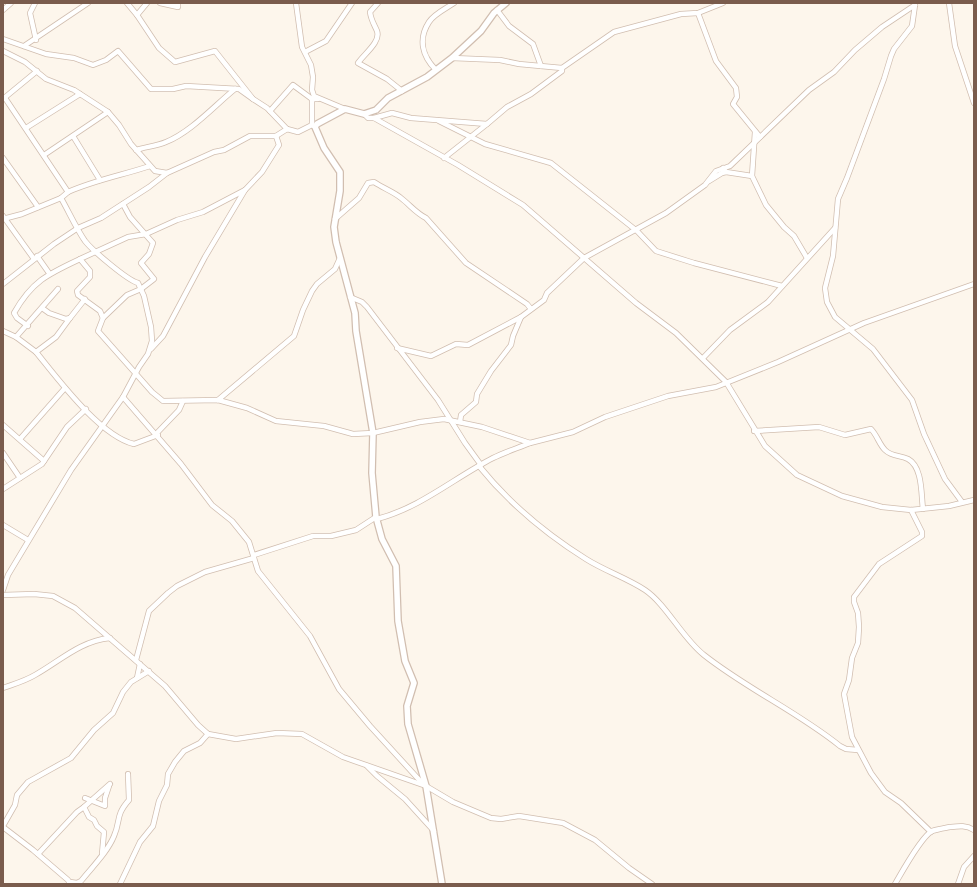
<svg xmlns="http://www.w3.org/2000/svg" width="977" height="887" font-family="'Fira Sans',sans-serif">
  <style>
    .lines { fill: none; stroke-linecap: round; stroke-linejoin: round }
    .minor-casing { stroke: #d1beb0; stroke-width: 6 }
    .tertiary-casing { stroke: #d1beb0; stroke-width: 8 }
    .minor { stroke: #fff; stroke-width: 4.5 }
    .tertiary { stroke: #fff; stroke-width: 5.5 }
  </style>
  <rect width="100%" height="100%" fill="#fdf6ec"/>
  <g class="lines">
    <defs>
      <g id="minor">
        <path d="M 35,3 L 30,13 L 36,40"/>
        <path d="M 127,3 L 137,15"/>
        <path d="M 147,3 L 137,15 L 159,48 L 175,62 L 215,51 L 253,99 L 267,108 L 287,129"/>
        <path d="M 160,3 L 178,7 L 178,3"/>
        <path d="M 296,3 L 302,47 L 311,65 L 313,77 L 312,90 L 314,96 L 345,109"/>
        <path d="M 378,3 L 370,12 C 371,20 374,24 377,31 C 381,42 364,54 358,63 L 387,79 L 402,91"/>
        <path d="M 949,3 L 955,46 L 974,103"/>
        <path d="M 915,5 L 912,26 L 894,49 L 891,56 L 884,79 L 847,178 L 838,199 L 833,256 L 825,288 L 827,302 L 835,317 L 873,349 L 912,400 L 924,434 L 945,479 L 962,502"/>
        <path d="M 3,10 L 11,3"/>
        <path d="M 497,10 L 509,26 L 533,44 L 541,66"/>
        <path d="M 698,13 L 716,61 L 736,88 L 737,97 L 733,104 L 760,137"/>
        <path d="M 3,39 L 46,54 L 74,58 L 93,65 L 106,60 L 118,51 L 151,89 L 173,89 L 186,86 L 239,89 L 253,99"/>
        <path d="M 24,46 L 88,3"/>
        <path d="M 3,51 L 25,62 L 46,79 L 74,90 L 108,112 L 119,125 L 131,144 L 155,171 L 167,173 L 214,152 L 224,150 L 250,136 L 276,136 L 287,129 L 298,132 L 312,125 L 315,127"/>
        <path d="M 305,52 L 326,41 L 352,3"/>
        <path d="M 452,58 L 500,60 L 519,64 L 562,68"/>
        <path d="M 436,70 C 422,56 418,39 429,22 C 434,14 447,8 454,3"/>
        <path d="M 5,98 L 68,192 C 95,180 123,175 150,166"/>
        <path d="M 3,99 L 37,71"/>
        <path d="M 270,111 L 293,85 L 312,99 L 318,99"/>
        <path d="M 364,114 L 368,118 L 374,118 L 392,113 L 411,118 L 487,124 L 507,107 L 531,94 L 562,71 L 562,68 L 614,32 L 681,14 L 698,13 L 723,3"/>
        <path d="M 374,118 L 458,165 L 523,205 L 636,303 L 676,333 L 726,382 L 765,446 L 797,475 L 842,496 L 882,507 L 911,510 L 949,506 L 974,500"/>
        <path d="M 439,121 L 485,144 L 551,163 L 637,231 L 656,251 L 694,263 L 782,286"/>
        <path d="M 312,125 L 312,99"/>
        <path d="M 26,128 L 80,94"/>
        <path d="M 755,132 L 752,176 L 766,205 L 784,227 L 794,236 L 807,258"/>
        <path d="M 73,136 L 100,180"/>
        <path d="M 136,150 C 145,147 157,146 166,142 C 191,132 214,106 235,89"/>
        <path d="M 44,155 L 108,112"/>
        <path d="M 3,158 L 38,207"/>
        <path d="M 444,158 L 487,124"/>
        <path d="M 723,168 L 726,172 L 752,176"/>
        <path d="M 709,181 L 722,173 L 726,172"/>
        <path d="M 123,204 L 130,217 L 153,243 L 149,254 L 141,263 L 154,279 L 141,289 L 127,295 L 103,318 L 98,331 L 152,392 L 163,401 L 218,400 L 247,408 L 276,421 L 324,426 L 353,434 L 373,433 L 420,422 L 444,419 L 482,427 L 530,443 L 573,432 L 605,417 L 668,396 L 716,387 L 778,362 L 864,323 L 974,284"/>
        <path d="M 3,216 L 34,259"/>
        <path d="M 3,219 L 22,214 L 61,198"/>
        <path d="M 335,219 L 359,198 L 368,183 L 374,182 C 383,188 394,192 401,198 C 410,205 416,213 426,218 L 466,263 L 527,304 L 531,309"/>
        <path d="M 37,256 L 49,273"/>
        <path d="M 3,284 L 54,244 L 78,228 L 101,218 L 149,187 L 167,173"/>
        <path d="M 350,297 L 362,302 L 367,307 L 438,400 L 465,443 L 481,465"/>
        <path d="M 42,308 L 49,313 L 66,319 L 70,318 L 85,299"/>
        <path d="M 103,318 L 100,311 L 78,295 L 77,291 L 90,277 L 90,271 L 80,259 L 128,237 L 146,234 L 177,220 L 203,212 L 245,190 L 262,172 L 279,145 L 276,136"/>
        <path d="M 28,326 L 17,318 L 14,313 C 32,281 48,274 80,259"/>
        <path d="M 3,331 L 16,337 L 36,352 L 56,337 L 70,318"/>
        <path d="M 16,337 L 58,289"/>
        <path d="M 397,348 L 431,356 L 456,344 L 468,345 L 521,317 L 544,300 L 547,293 L 584,258 L 666,213 L 705,185 L 716,171 L 730,166 L 809,90 L 834,72 L 855,50 L 882,27 L 915,5"/>
        <path d="M 151,349 L 163,336 L 205,257 L 245,190"/>
        <path d="M 36,352 C 58,379 100,436 134,444 L 158,435"/>
        <path d="M 703,358 L 730,330 L 768,302 L 835,228"/>
        <path d="M 123,397 L 181,464 L 212,505 L 232,521 L 249,542 L 258,571 L 310,636 L 339,689 L 370,726 L 423,784"/>
        <path d="M 218,400 L 294,336 L 303,310 L 312,291 L 317,284 L 335,269 L 340,258"/>
        <path d="M 460,422 L 461,415 L 476,402 L 477,394 L 491,371 L 511,345 L 513,336 L 521,317"/>
        <path d="M 3,425 L 44,461"/>
        <path d="M 754,431 L 819,427 L 845,435 L 871,429 C 877,435 879,444 885,450 C 892,457 900,455 908,459 C 923,467 921,495 923,509"/>
        <path d="M 156,434 L 179,410 L 183,401"/>
        <path d="M 20,439 L 65,388"/>
        <path d="M 3,453 L 20,478"/>
        <path d="M 479,466 C 509,503 546,534 586,559 C 605,571 627,578 645,590 C 666,604 683,639 704,655 C 747,689 798,712 840,746 L 846,749 L 858,750"/>
        <path d="M 3,489 L 42,464 L 67,427 L 86,409"/>
        <path d="M 911,510 L 922,532 L 922,536 L 879,564 L 854,597 L 854,602 L 858,613 L 859,627 L 858,643 L 852,658 L 849,680 L 844,694 L 852,737 L 871,773 L 885,792 L 901,803 L 931,832"/>
        <path d="M 377,519 C 420,508 454,478 493,458 C 505,452 518,448 530,443"/>
        <path d="M 3,525 L 28,540"/>
        <path d="M 254,555 L 313,536 L 331,536 L 356,530 L 376,517"/>
        <path d="M 3,590 L 8,575 L 71,470 L 123,397 L 139,367 L 148,354 L 152,341 L 151,327 L 144,296 L 138,283 C 127,280 92,250 85,241 C 76,228 69,212 61,198 L 68,192"/>
        <path d="M 3,595 L 34,594 L 53,596 L 75,608 L 165,686 L 198,725 L 208,734 L 236,739 L 277,733 L 302,734 L 343,757 L 426,786 L 453,802 L 491,818 L 501,819 L 519,816 L 563,823 L 595,840 L 629,868 L 652,884"/>
        <path d="M 136,660 L 149,611 L 168,593 L 177,586 L 205,572 L 254,558"/>
        <path d="M 137,678 L 140,664"/>
        <path d="M 3,688 C 14,684 25,681 35,675 C 60,661 80,641 110,638"/>
        <path d="M 367,766 L 377,776 L 405,799 L 434,831"/>
        <path d="M 85,798 L 105,806 L 105,798 L 109,786"/>
        <path d="M 3,826 L 15,805 L 17,795 L 28,782 L 71,758 L 94,730 L 113,713 L 123,692 L 131,682 L 149,671"/>
        <path d="M 3,827 L 33,850 L 68,880 L 70,884"/>
        <path d="M 38,854 L 77,812 L 84,807"/>
        <path d="M 102,854 L 104,832 L 97,826 L 94,820 L 89,817 L 84,807 L 110,784"/>
        <path d="M 70,882 L 77,883 L 81,881 C 92,867 107,853 114,836 C 121,820 115,816 129,800 L 128,774"/>
        <path d="M 120,884 L 140,842 L 153,826 L 159,801 L 167,785 L 168,774 L 175,762 L 184,751 L 200,743 L 208,734"/>
        <path d="M 895,884 C 902,872 921,837 932,831 C 938,829 945,828 950,827 C 959,826 966,825 974,830"/>
        <path d="M 958,884 L 964,867 L 974,856"/>
      </g>
      <path id="tertiary" d="M 442,884 L 426,786 L 408,724 L 407,706 L 414,683 L 405,661 L 398,621 L 396,566 L 382,539 L 376,517 L 372,473 L 373,433 L 356,331 L 355,313 L 336,242 L 334,227 L 340,191 L 340,172 L 324,148 L 315,127 L 317,124 L 345,109 L 364,114 L 376,110 L 388,98 L 427,77 L 452,58 L 481,31 L 494,13 L 506,3"/>
    </defs>
    <use href="#minor" class="minor-casing"/>
    <use href="#tertiary" class="tertiary-casing"/>
    <use href="#minor" class="minor"/>
    <use href="#tertiary" class="tertiary"/>
  </g>
  <rect width="977" height="887" fill="none" stroke="#7a5c4d" stroke-width="8"/>
</svg>
